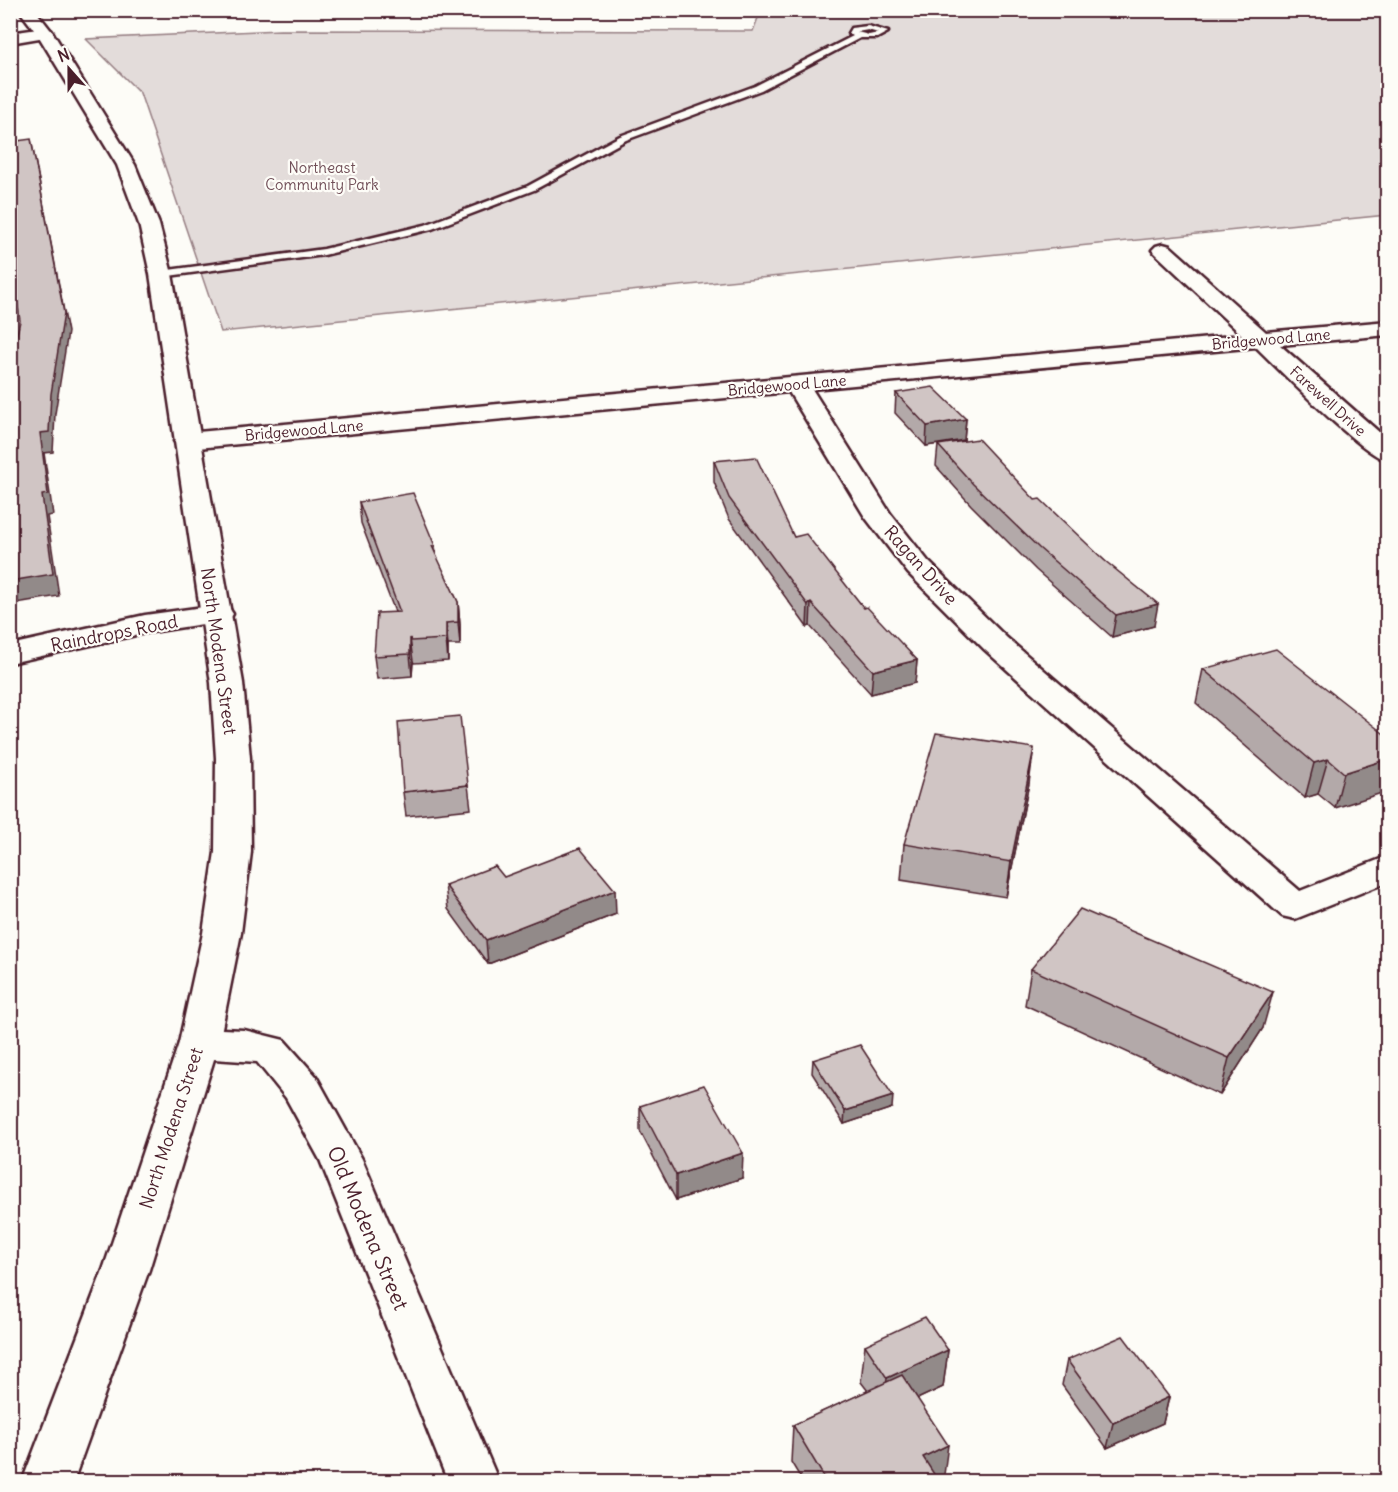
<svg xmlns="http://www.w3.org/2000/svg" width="1398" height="1492" font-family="Delius,sans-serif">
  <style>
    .green { fill: #e3dcda; stroke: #967e82; stroke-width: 1.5 }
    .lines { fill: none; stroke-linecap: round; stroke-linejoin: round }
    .service-casing { stroke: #4a1f2b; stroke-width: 5 }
    .minor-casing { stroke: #4a1f2b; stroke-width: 5 }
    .tertiary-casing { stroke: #4a1f2b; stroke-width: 5 }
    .service { fill: #fdfcf7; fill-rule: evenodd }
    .minor { fill: #fdfcf7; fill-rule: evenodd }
    .tertiary { fill: #fdfcf7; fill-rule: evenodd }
    .wall { fill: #b3a9a9; stroke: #4a1f2b; stroke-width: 1.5 }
    .shaded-wall { fill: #928a89; stroke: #4a1f2b; stroke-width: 1.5 }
    .building { fill: #d0c5c4; stroke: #4a1f2b; stroke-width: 1.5 }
    .labels { text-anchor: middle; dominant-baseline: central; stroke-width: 4.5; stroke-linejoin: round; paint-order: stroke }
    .far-park-label { font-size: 15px; fill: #704e57; stroke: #fdfcf7 }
    .far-street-label { font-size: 15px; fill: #4a1f2b; stroke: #fdfcf7 }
    .street-label { font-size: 18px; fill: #4a1f2b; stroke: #fdfcf7 }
    .near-street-label { font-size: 21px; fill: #4a1f2b; stroke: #fdfcf7 }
  </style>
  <rect width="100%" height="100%" fill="#fdfcf7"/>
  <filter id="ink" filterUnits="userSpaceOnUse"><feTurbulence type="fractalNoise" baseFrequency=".0167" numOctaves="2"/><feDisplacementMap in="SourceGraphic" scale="12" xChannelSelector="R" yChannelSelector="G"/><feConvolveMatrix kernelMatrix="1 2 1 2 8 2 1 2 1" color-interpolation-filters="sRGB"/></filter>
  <g filter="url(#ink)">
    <path class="green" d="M 761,10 L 1387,11 L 1387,215 L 221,332 L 140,93 L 86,39 L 280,30 L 753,31 Z"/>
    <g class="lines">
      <defs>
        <path id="service" d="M 868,26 L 888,32 L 877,38 L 860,38 L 761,90 L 626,140 L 534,190 L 432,229 L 324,255 L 161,277 L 156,274 L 161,271 L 324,249 L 425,225 L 528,186 L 620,136 L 755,86 L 853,36 L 848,33 L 851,28 ZM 868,30 L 878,33 L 869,35 L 857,32 Z"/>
        <g id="minor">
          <path d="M 45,28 L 51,30 L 53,33 L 51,36 L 10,43 L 10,33 Z"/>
          <path d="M 1163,244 L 1170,246 L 1266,332 L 1388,321 L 1388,335 L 1280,345 L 1388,440 L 1388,461 C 1361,454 1281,371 1256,347 L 812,389 L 890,513 L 928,561 L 1007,638 L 1300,891 L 1388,856 L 1388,882 L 1295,919 L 1282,916 L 985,650 L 908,573 L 865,517 L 789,392 L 187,449 L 178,446 L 174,441 L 178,436 L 187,433 L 1242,335 L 1156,254 L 1152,250 L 1156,246 Z"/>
          <path d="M 218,605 L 229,608 L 233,614 L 229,620 L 145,633 L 10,663 L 10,645 L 145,615 Z"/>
          <path d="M 199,1028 L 244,1030 L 284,1040 L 316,1076 L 362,1159 L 499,1482 L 448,1482 L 320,1160 L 286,1098 L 257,1062 L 199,1058 L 185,1053 L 179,1043 L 185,1033 Z"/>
        </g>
        <path id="tertiary" d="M 19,10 L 35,10 L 53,33 L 135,165 L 159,224 L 172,274 L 243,683 L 250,758 L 251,852 L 241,933 L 219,1043 L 149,1270 L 73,1482 L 22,1482 L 103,1270 L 179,1043 L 203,933 L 215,852 L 216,758 L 211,683 L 150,274 L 139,224 L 117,165 L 38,35 Z"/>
      </defs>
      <use href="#service" class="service-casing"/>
      <use href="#minor" class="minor-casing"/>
      <use href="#tertiary" class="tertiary-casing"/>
      <use href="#service" class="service"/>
      <use href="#minor" class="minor"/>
      <use href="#tertiary" class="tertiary"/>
    </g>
    <g class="wall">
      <path d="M 896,393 L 966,419 L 964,440 L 926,446 L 895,413 Z"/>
      <path d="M 938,445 L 1035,500 L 1104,560 L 1154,626 L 1112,637 L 1036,570 L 971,505 L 936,466 Z"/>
      <path d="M 714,461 L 794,537 L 917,660 L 915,683 L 871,694 L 810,626 L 807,627 L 729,519 L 714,482 Z"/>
      <path d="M 359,502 L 435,546 L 436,556 L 458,602 L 460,625 L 460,645 L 448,645 L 448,661 L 414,663 L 413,661 L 412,676 L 377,679 L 374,656 L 395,612 L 361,523 Z"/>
      <path d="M 1203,669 L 1388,737 L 1335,808 L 1318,794 L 1305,798 L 1196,703 Z"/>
      <path d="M 1029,783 L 1006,897 L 901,880 L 904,844 Z"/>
      <path d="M 468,785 L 471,809 L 406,816 L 403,792 Z"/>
      <path d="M 504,877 L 616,914 L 488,964 L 448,909 L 445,885 Z"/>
      <path d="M 1031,969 L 1263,1028 L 1220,1095 L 1025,1005 Z"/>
      <path d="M 813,1060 L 892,1108 L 844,1124 L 812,1073 Z"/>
      <path d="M 640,1106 L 742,1178 L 676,1200 L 640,1131 Z"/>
      <path d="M 865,1345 L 948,1350 L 943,1387 L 917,1399 L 943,1482 L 803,1482 L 791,1462 L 793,1425 L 868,1391 L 861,1382 Z"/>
      <path d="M 1067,1360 L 1169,1397 L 1163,1423 L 1107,1448 L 1062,1385 Z"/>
    </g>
    <g class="shaded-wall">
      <path d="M 31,139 L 68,332 L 55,414 L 53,452 L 44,453 L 53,515 L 47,516 L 59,596 L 10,604 L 10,581 L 42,495 Z"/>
      <path d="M 14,277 L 19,295 L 10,296 L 10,278 Z"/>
      <path d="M 966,419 L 964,440 L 926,446 L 927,426 Z"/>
      <path d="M 432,546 L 435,546 L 437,568 Z"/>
      <path d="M 458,602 L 460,625 L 460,645 L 458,622 Z"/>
      <path d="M 811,603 L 810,626 L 807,627 L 808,605 Z"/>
      <path d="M 1158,604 L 1154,626 L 1112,637 L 1116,615 Z"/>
      <path d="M 446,623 L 448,645 L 448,661 L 446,639 Z"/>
      <path d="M 410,638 L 413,661 L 412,676 L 410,654 Z"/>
      <path d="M 917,660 L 915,683 L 871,694 L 873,671 Z"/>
      <path d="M 1034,748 L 1029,783 L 1006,897 L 1011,862 Z"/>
      <path d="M 1328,759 L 1318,794 L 1305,798 L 1314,763 Z"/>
      <path d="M 1388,759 L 1388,791 L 1335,808 L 1344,773 Z"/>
      <path d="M 615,890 L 616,914 L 488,964 L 486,940 Z"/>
      <path d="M 1273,992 L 1263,1028 L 1220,1095 L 1229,1058 Z"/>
      <path d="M 893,1096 L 892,1108 L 844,1124 L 845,1111 Z"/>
      <path d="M 743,1153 L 742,1178 L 676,1200 L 676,1175 Z"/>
      <path d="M 948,1350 L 943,1387 L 883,1415 L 887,1378 Z"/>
      <path d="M 1169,1397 L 1163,1423 L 1107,1448 L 1113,1423 Z"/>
      <path d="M 948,1445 L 943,1482 L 920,1482 L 923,1457 Z"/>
    </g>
    <g class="building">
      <path d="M 31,139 L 64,313 L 51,394 L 49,432 L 40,433 L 48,494 L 42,495 L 53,574 L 10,581 L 10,364 L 20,321 L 14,277 L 10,278 L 10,142 Z"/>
      <path d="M 933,387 L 966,419 L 927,426 L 896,393 Z"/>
      <path d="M 978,439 L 1035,500 L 1040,499 L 1104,560 L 1158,604 L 1116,615 L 1039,548 L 973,484 L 938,445 Z"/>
      <path d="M 756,457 L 794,537 L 806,534 L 864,608 L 867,607 L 917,660 L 873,671 L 811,603 L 808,605 L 729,498 L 714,461 Z"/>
      <path d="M 413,493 L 435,546 L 432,546 L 458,602 L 458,622 L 446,623 L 446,639 L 411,641 L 410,638 L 410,654 L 374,656 L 377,613 L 400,612 L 359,502 Z"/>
      <path d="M 1276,649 L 1388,737 L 1388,759 L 1344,773 L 1328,759 L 1314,763 L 1203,669 Z"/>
      <path d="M 460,716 L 468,785 L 403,792 L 398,722 Z"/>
      <path d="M 936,733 L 1034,748 L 1011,862 L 904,844 Z"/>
      <path d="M 580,848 L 615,890 L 486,940 L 445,885 L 495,866 L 504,877 Z"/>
      <path d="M 1080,909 L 1273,992 L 1229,1058 L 1031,969 Z"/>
      <path d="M 860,1045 L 893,1096 L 845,1111 L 813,1060 Z"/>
      <path d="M 704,1085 L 743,1153 L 676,1175 L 640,1106 Z"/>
      <path d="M 925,1317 L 948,1350 L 887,1378 L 865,1345 Z"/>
      <path d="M 1123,1336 L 1169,1397 L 1113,1423 L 1067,1360 Z"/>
      <path d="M 902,1375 L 948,1445 L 923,1457 L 939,1482 L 827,1482 L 793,1425 Z"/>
    </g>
  </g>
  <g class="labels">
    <g class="far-park-label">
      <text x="322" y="167">Northeast<tspan x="322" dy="17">Community Park</tspan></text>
    </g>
    <g class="far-street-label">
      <text transform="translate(1271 339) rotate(-5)">Bridgewood Lane</text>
      <text transform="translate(787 385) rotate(-5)">Bridgewood Lane</text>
      <text transform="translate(1328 401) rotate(42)">Farewell Drive</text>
      <text transform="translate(304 430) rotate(-5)">Bridgewood Lane</text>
    </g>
    <g class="street-label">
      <text transform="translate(921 565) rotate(48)">Ragan Drive</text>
      <text transform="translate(114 633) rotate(-11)">Raindrops Road</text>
      <text transform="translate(219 651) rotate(82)">North Modena Street</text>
      <text transform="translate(171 1128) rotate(-72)">North Modena Street</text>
    </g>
    <g class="near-street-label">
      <text transform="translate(368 1228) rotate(67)">Old Modena Street</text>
    </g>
  </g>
  <rect width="1398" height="1492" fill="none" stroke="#fdfcf7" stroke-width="36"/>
  <rect x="18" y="18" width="1362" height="1456" fill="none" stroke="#4a1f2b" stroke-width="2" filter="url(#ink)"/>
  <g transform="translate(69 69) rotate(339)" stroke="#fdfcf7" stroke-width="4.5" paint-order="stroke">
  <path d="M0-4.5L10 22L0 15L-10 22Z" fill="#4a1f2b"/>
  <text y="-9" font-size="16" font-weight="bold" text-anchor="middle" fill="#4a1f2b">N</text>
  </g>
</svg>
